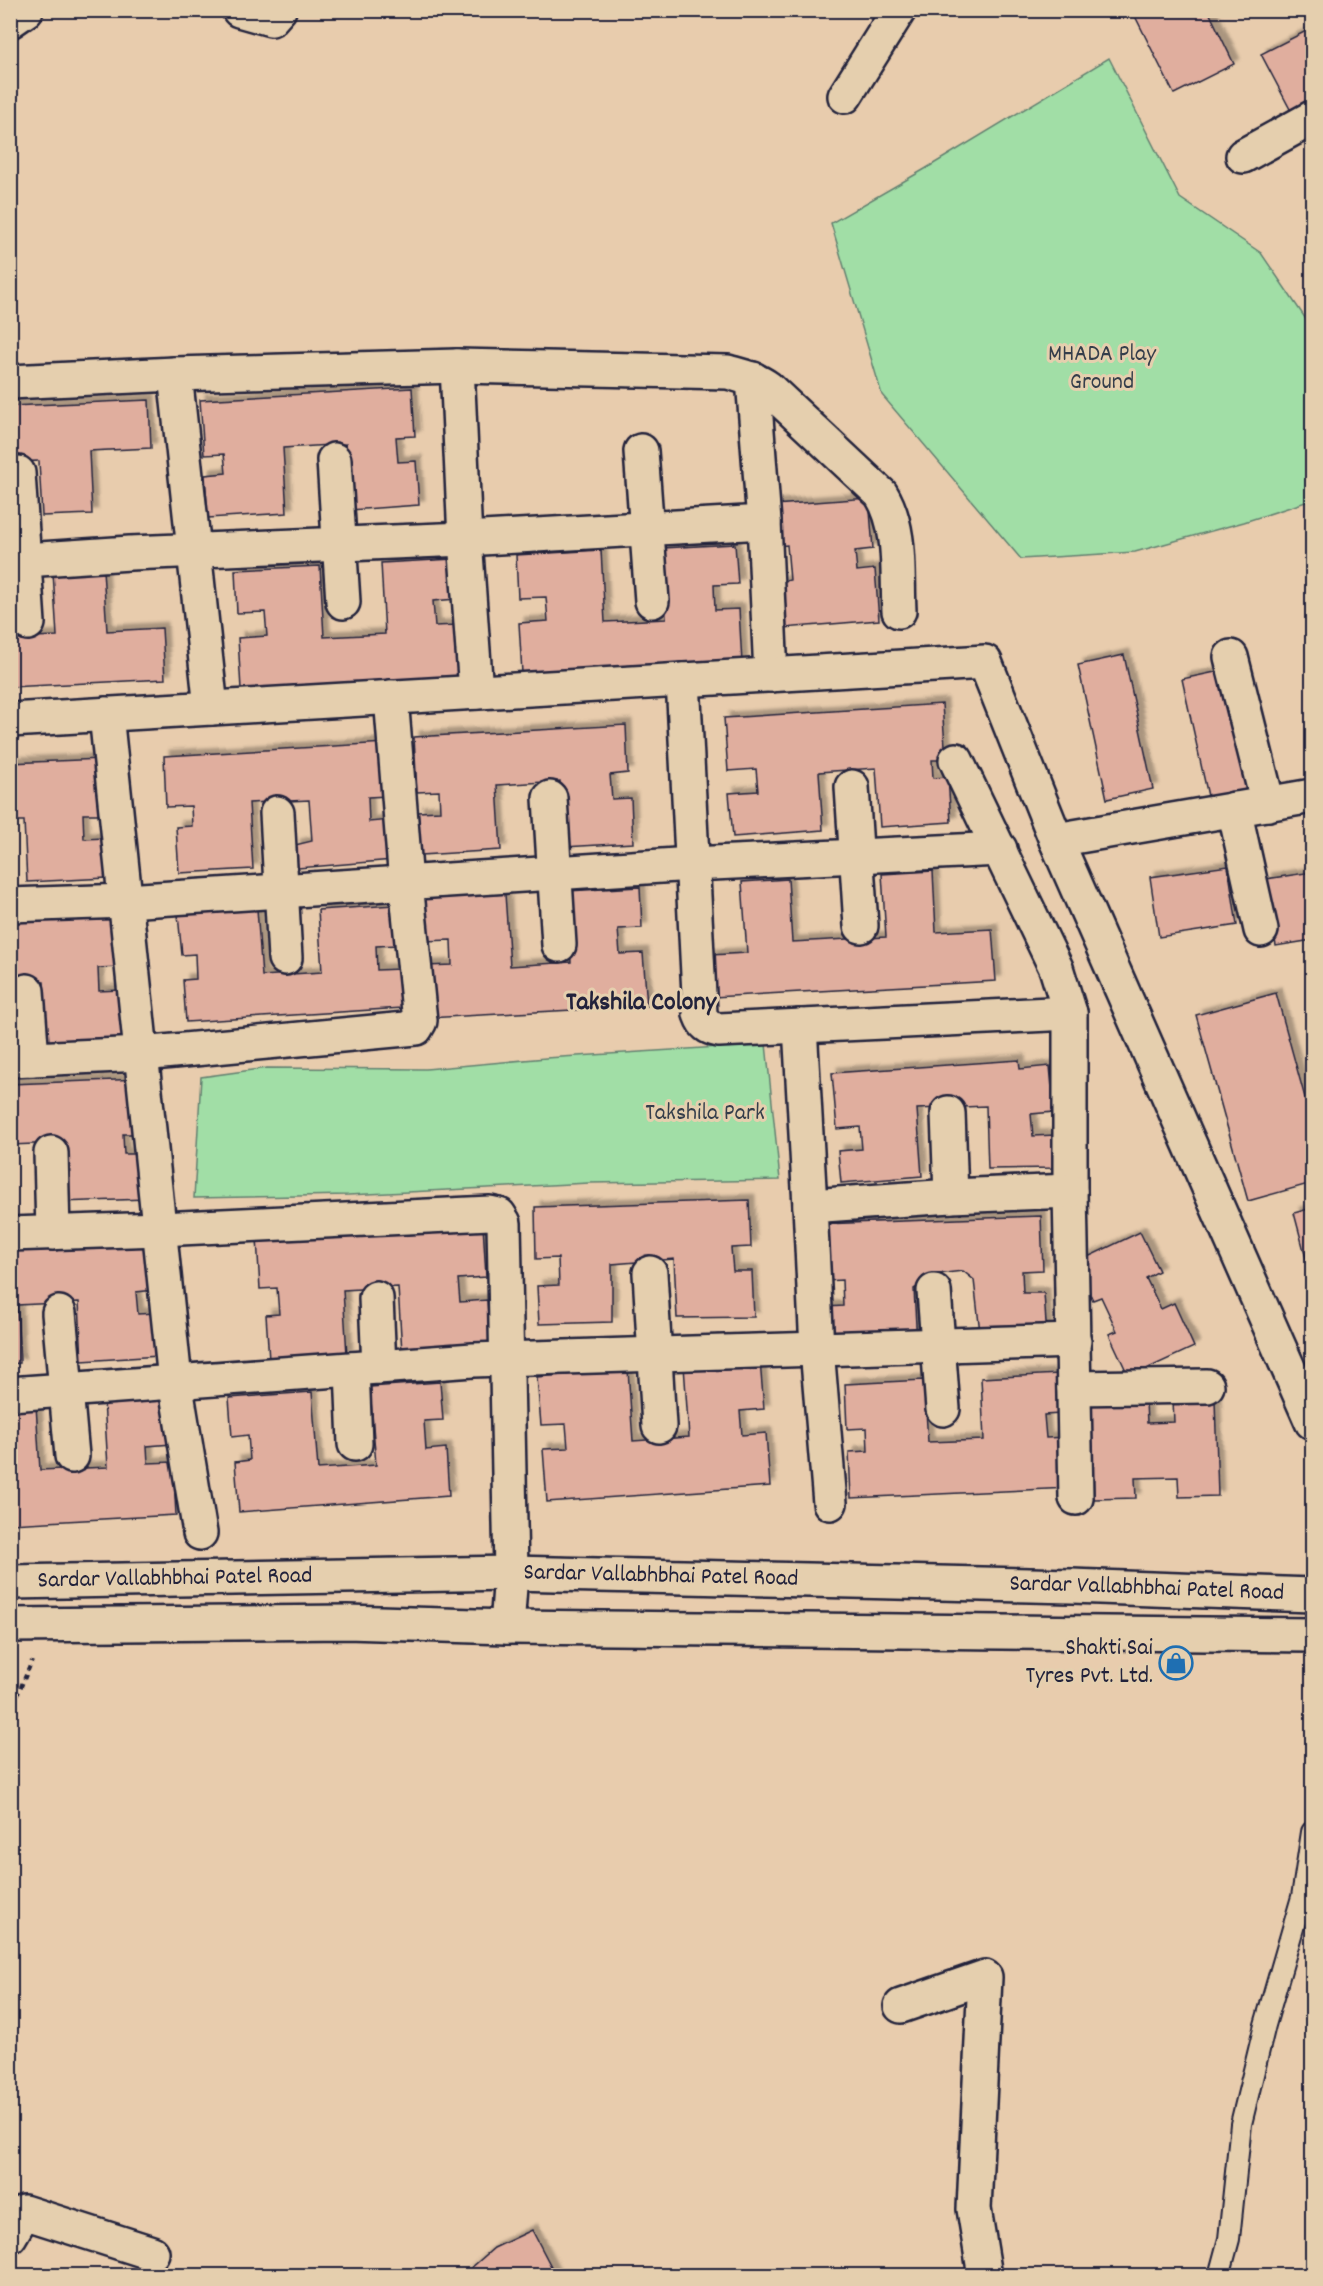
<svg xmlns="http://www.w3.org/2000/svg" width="1323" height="2286" font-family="Dekko,sans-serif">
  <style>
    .green { fill: #a1dea6; stroke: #628070; stroke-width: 1.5 }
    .building { fill: #e0ae9e; stroke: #22223b; stroke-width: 1.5; filter: url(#shadow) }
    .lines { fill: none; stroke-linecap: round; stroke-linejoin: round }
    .lane-casing { stroke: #22223b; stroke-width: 24 }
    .street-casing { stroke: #22223b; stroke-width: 38 }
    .secondary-casing { stroke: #22223b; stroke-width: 38 }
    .path { stroke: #22223b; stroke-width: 4; stroke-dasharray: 4.5 4.5; stroke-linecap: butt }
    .lane { stroke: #e5cfae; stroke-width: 20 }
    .street { stroke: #e5cfae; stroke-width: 33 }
    .secondary { stroke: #e5cfae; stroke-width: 33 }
    .labels { text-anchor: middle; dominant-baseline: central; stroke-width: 6; stroke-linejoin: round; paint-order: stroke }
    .park-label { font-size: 24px; fill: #353e4b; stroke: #e5cfae }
    .street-label { font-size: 24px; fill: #22223b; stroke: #e5cfae }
    .poi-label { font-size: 24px; fill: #22223b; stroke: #e5cfae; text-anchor: end }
    .neighbourhood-label { font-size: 26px; font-weight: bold; fill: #22223b; stroke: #e5cfae }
  </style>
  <defs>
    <filter id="shadow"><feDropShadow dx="5.5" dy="-5.5" stdDeviation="1.5" flood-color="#0004"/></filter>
  </defs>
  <rect width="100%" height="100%" fill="#e8ccad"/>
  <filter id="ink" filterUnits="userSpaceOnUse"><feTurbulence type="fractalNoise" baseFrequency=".0167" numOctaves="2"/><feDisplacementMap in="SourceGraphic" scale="12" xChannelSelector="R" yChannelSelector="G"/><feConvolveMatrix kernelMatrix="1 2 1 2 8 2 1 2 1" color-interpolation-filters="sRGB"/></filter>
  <g filter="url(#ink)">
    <g class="green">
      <path d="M 1109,58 L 1180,198 L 1261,253 L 1312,328 L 1312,500 L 1244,522 L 1135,552 L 1021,559 L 882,395 L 831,223 L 925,169 Z"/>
      <path d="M 766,1044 L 780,1180 L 589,1183 L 348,1195 L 194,1198 L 201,1077 L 267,1068 L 426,1069 L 546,1058 Z"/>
    </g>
    <g class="building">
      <path d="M 1132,10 L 1208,10 L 1234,64 L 1174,94 Z"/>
      <path d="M 1312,28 L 1312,100 L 1291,111 L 1261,54 Z"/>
      <path d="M 412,388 L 415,436 L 396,437 L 398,462 L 416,461 L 419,505 L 350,510 L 346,444 L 283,448 L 287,513 L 208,518 L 205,475 L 226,473 L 224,454 L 204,455 L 200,400 Z"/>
      <path d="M 149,400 L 151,448 L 89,451 L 92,514 L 42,516 L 39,461 L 10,462 L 10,406 Z"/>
      <path d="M 869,498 L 873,549 L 855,551 L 857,571 L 875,569 L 879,620 L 784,628 L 780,582 L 790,580 L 787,545 L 777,546 L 774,505 Z"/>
      <path d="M 735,544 L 738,584 L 714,585 L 715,610 L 739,609 L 742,663 L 522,673 L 519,623 L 548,621 L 546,597 L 518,598 L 516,555 L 601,550 L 605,622 L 666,619 L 663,548 Z"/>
      <path d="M 454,559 L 456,599 L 433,601 L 435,626 L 458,625 L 461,678 L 241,689 L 238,638 L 267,636 L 265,612 L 237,613 L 235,570 L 320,566 L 324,637 L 385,634 L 381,563 Z"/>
      <path d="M 103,570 L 107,631 L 162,628 L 165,679 L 10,687 L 10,638 L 57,636 L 53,572 Z"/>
      <path d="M 1124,655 L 1153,789 L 1107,799 L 1078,665 Z"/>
      <path d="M 1225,670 L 1253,796 L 1210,805 L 1182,679 Z"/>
      <path d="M 942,704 L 946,760 L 932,760 L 933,778 L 948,777 L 951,822 L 880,827 L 876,768 L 819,772 L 823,830 L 733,837 L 729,793 L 758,791 L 756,769 L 728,771 L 724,718 Z"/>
      <path d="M 626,725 L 628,773 L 610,775 L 612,799 L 631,798 L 633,843 L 564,847 L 560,781 L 497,785 L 501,850 L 421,855 L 418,812 L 440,811 L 439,791 L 417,792 L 414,737 Z"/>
      <path d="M 386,743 L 389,796 L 368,797 L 369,822 L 390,820 L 393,860 L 298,868 L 295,845 L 312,841 L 309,800 L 249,803 L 253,869 L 179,873 L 176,827 L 192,826 L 191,806 L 166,807 L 164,756 Z"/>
      <path d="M 101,759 L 103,814 L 83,814 L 84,839 L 105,838 L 107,878 L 27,882 L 24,821 L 10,821 L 10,763 Z"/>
      <path d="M 1228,866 L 1237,925 L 1159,937 L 1150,877 Z"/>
      <path d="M 933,871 L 936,932 L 992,929 L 996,981 L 713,997 L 710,955 L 747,953 L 742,882 L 788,879 L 792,942 L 886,937 L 882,874 Z"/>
      <path d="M 1312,872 L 1312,940 L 1276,946 L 1266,879 Z"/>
      <path d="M 640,887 L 642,928 L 618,929 L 620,954 L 643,953 L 647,1006 L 427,1018 L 424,966 L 452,965 L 451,940 L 423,941 L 420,898 L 505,894 L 510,966 L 571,962 L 567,891 Z"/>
      <path d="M 394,905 L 398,945 L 376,946 L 377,970 L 399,969 L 402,1008 L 186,1022 L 183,980 L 196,979 L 195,954 L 182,955 L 178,915 L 257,909 L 262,976 L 322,972 L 318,910 Z"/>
      <path d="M 116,917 L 119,967 L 98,968 L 99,991 L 120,990 L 124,1041 L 48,1046 L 44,982 L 10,984 L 10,923 Z"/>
      <path d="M 1276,993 L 1312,1123 L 1312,1183 L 1248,1201 L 1196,1015 Z"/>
      <path d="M 1019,1060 L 1020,1069 L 1050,1066 L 1054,1112 L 1031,1114 L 1033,1136 L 1055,1135 L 1058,1168 L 988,1169 L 986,1106 L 917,1109 L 922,1176 L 841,1183 L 838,1151 L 862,1149 L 860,1127 L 837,1129 L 832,1073 Z"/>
      <path d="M 141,1079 L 143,1134 L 123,1134 L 124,1154 L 144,1154 L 146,1199 L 60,1202 L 58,1143 L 10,1145 L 10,1084 Z"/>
      <path d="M 749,1200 L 751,1247 L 731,1248 L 733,1271 L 752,1271 L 754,1317 L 677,1318 L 674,1259 L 612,1264 L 612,1322 L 539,1324 L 537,1286 L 559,1285 L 558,1258 L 536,1259 L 535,1207 Z"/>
      <path d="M 1312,1208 L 1312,1261 L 1307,1262 L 1294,1213 Z"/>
      <path d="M 1041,1216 L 1043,1270 L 1022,1271 L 1023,1293 L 1044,1293 L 1047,1338 L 981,1341 L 974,1280 L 963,1271 L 937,1274 L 914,1289 L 917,1343 L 828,1347 L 826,1307 L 843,1306 L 842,1280 L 825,1281 L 822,1224 Z"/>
      <path d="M 483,1225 L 486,1277 L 458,1279 L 460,1302 L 487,1300 L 490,1347 L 402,1352 L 398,1287 L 343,1290 L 347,1355 L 269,1360 L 266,1315 L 279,1314 L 277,1288 L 260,1289 L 257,1238 Z"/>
      <path d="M 1140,1232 L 1159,1271 L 1146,1278 L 1161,1309 L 1174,1303 L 1194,1347 L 1129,1377 L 1109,1334 L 1117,1331 L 1101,1297 L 1093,1300 L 1075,1263 Z"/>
      <path d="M 152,1239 L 155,1290 L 136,1292 L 138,1314 L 156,1313 L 159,1356 L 82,1361 L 79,1302 L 17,1305 L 20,1363 L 10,1364 L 10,1247 Z"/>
      <path d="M 760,1361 L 764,1409 L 740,1411 L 742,1435 L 766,1433 L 770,1486 L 547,1502 L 543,1449 L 568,1448 L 566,1424 L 541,1425 L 537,1377 L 628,1370 L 633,1441 L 689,1437 L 684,1366 Z"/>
      <path d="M 1059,1374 L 1061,1414 L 1044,1415 L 1046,1438 L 1068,1437 L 1070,1488 L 851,1498 L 849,1452 L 868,1451 L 867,1428 L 847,1429 L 845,1384 L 924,1380 L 928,1442 L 984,1440 L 981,1378 Z"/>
      <path d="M 440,1382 L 443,1420 L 424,1421 L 426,1450 L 446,1448 L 449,1496 L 239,1512 L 235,1462 L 250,1460 L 248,1435 L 232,1437 L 229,1398 L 312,1392 L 318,1469 L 376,1465 L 370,1387 Z"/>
      <path d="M 169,1397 L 172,1444 L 147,1446 L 148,1463 L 173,1462 L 176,1515 L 10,1524 L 10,1406 L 36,1405 L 40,1470 L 108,1467 L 104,1401 Z"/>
      <path d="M 1215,1399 L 1218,1496 L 1179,1497 L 1178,1477 L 1135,1478 L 1136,1498 L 1094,1499 L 1091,1402 L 1146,1401 L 1147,1423 L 1174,1422 L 1173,1401 Z"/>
      <path d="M 532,2230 L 556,2276 L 462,2276 L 494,2248 Z"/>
    </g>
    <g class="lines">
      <defs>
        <path id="lane" d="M 1219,2276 L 1229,2239 L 1241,2124 L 1265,2025 L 1302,1897 L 1312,1832"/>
        <g id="street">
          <path d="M 239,10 L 271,19 L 279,10"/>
          <path d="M 10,21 L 26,10"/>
          <path d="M 845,96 L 899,10"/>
          <path d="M 1243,156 L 1312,118"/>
          <path d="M 457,366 L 465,539 L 476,692"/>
          <path d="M 175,374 L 211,708"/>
          <path d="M 753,379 L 764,522 L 771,675"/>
          <path d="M 10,382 L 175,374 L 457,366 L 728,372 C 742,376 756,379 768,388 L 881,494 C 902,528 897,572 899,611"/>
          <path d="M 641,451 L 652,601"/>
          <path d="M 334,460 L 343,602"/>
          <path d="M 18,473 L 28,623"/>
          <path d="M 10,561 L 130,553 L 465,539 L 764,522"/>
          <path d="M 1231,657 L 1268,804"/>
          <path d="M 683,680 L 700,1014 C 704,1025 708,1028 719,1030 L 1070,1013"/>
          <path d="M 106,714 L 175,1381 L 200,1533"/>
          <path d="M 10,720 L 985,662 L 1056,840 L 1312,1422"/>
          <path d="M 956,760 L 1056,968 L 1070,1013 L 1070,1191 L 1076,1498"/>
          <path d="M 852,787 L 861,926"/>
          <path d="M 550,798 L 559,945"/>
          <path d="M 1234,809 L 1261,930"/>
          <path d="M 277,813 L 285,958"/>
          <path d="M 1056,840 L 1312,796"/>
          <path d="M 10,905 L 126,901 L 692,864 L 1000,849"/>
          <path d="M 27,991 L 32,1059"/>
          <path d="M 800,1026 L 810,1206"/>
          <path d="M 10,1060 L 142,1054 L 416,1028 L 420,1021 L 406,883 L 391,697"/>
          <path d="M 948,1113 L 951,1196"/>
          <path d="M 51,1153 L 53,1233"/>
          <path d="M 10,1234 L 160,1229 L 490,1213 L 499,1215 L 504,1223 L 511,1573 L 507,1627"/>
          <path d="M 650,1273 L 659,1426"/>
          <path d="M 934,1291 L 943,1409"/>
          <path d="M 376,1298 L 379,1367"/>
          <path d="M 59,1313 L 72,1456"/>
          <path d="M 352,1369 L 355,1444"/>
          <path d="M 1074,1388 L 1207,1386"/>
          <path d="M 10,1394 L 473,1360 L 1074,1341"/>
          <path d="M 830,1503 L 817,1349 L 810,1206 L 951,1196 L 1070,1191"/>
          <path d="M 901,2006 L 985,1977 L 974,2209 L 985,2276"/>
          <path d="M 10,2236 L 24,2212 L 152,2253"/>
        </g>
        <g id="secondary">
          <path id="s1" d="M 10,1582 L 511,1573 L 1072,1586 L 1312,1595"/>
          <path d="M 10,1625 L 347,1622 L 507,1627 L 1312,1635"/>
        </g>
      </defs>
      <use href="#lane" class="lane-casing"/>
      <use href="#street" class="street-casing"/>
      <use href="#secondary" class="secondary-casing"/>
      <path class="path" d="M 10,1712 L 32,1661"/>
      <use href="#lane" class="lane"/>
      <use href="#street" class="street"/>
      <use href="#secondary" class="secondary"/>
    </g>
  </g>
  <defs>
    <symbol id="shop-ring" viewBox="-11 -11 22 22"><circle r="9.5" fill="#e5cfae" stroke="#1f6fb2" stroke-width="1.5"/><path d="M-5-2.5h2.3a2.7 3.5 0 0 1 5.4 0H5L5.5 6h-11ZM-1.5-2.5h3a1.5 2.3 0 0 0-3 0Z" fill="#1f6fb2"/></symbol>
  </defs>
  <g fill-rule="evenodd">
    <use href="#shop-ring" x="1157" y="1644" width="38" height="38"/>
  </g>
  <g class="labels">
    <g class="park-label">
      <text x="1102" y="355">MHADA Play<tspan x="1102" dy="28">Ground</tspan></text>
      <text x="705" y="1114">Takshila Park</text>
    </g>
    <g class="street-label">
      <text stroke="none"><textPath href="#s1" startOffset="651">Sardar Vallabhbhai Patel Road</textPath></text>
      <text stroke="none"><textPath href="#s1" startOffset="165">Sardar Vallabhbhai Patel Road</textPath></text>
      <text stroke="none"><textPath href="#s1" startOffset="1137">Sardar Vallabhbhai Patel Road</textPath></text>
    </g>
    <g class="poi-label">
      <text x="1153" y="1649">Shakti Sai<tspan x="1153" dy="28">Tyres Pvt. Ltd.</tspan></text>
    </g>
    <g class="neighbourhood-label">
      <text x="641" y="1003">Takshila Colony</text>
    </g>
  </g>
  <rect width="1323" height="2286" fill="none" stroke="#e5cfae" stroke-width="36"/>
  <rect x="18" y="18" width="1287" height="2250" fill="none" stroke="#22223b" stroke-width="2" filter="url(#ink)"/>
</svg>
